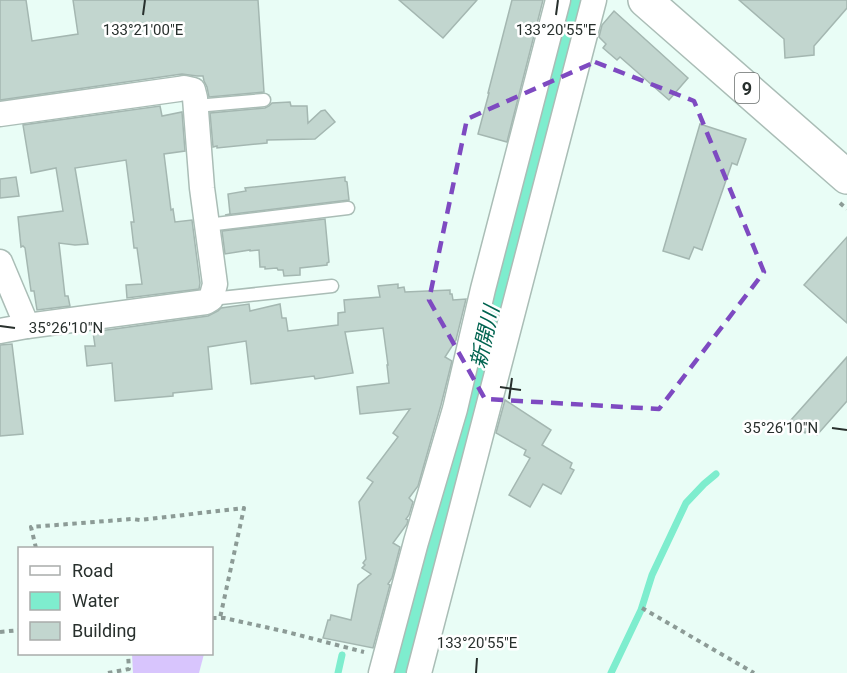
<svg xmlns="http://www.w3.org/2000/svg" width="847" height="673" font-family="Roboto,'Noto Sans JP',sans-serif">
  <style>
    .green { fill: #d8c5fd }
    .water { fill: #7eedce }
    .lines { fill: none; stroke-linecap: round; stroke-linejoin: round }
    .stream { stroke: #7eedce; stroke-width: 7 }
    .building { fill: #c2d6cf; stroke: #a4b7b1; stroke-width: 1.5 }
    .service-casing { stroke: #aabdb6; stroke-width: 15 }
    .minor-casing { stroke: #aabdb6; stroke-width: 27 }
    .trunk-casing { stroke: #aabdb6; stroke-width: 36 }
    .path { stroke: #8c9b96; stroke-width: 4; stroke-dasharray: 4.5 4.5; stroke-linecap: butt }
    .service { stroke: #fff; stroke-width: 12 }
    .minor { stroke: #fff; stroke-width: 24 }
    .trunk { stroke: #fff; stroke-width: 33 }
    .marked { fill: none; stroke: #7e4ac1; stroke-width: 4.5; stroke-dasharray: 12 8; stroke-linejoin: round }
    .ticks { fill: none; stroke: #28302d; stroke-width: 2 }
    .labels { text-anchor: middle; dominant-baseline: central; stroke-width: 5; stroke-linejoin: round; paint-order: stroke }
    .shield { fill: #fff; stroke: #686e6c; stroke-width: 1.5 }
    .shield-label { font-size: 18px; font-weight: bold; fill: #28302d }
    .water-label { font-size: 21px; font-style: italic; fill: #016450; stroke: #fff }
    .ticks-label { font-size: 15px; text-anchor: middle; fill: #28302d; stroke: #fff; stroke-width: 5; stroke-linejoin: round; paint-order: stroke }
  </style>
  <rect width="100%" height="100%" fill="#e9fdf6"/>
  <path class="green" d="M 132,654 L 204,654 L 199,673 L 133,673 Z"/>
  <path class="water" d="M 564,0 L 584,0 L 535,179 L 535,190 L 516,267 L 510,271 L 481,396 L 407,673 L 392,673 Z"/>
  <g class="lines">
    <g class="stream">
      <path d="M 338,673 L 342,655"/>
      <path d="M 611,673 L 641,610 L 652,575 L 686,503 L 704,484 L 716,474"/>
    </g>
  </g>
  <g class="building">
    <path d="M 0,0 L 26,0 L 32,41 L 78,34 L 73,0 L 258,0 L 264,92 L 209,97 L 207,87 L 204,81 L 203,76 L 197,76 L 182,74 L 0,100 Z"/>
    <path d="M 399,0 L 477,0 L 443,38 Z"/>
    <path d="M 512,0 L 543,0 L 507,142 L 478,134 L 489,93 L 488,93 Z"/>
    <path d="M 739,0 L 847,0 L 847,8 L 814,46 L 814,55 L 785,58 L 784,39 Z"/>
    <path d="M 614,11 L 688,78 L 669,100 L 620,57 L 617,60 L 603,48 L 606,44 L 599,37 L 602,25 Z"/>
    <path d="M 290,102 L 291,106 L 307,106 L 308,123 L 321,111 L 325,110 L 335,122 L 315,139 L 267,140 L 267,143 L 217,148 L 217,146 L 213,147 L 210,113 L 265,108 L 269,106 L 272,103 Z"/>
    <path d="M 160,106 L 162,116 L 182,112 L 185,151 L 164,154 L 171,210 L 173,209 L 175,222 L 192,220 L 200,283 L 199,289 L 127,298 L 126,285 L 142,284 L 137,248 L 134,248 L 131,222 L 134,222 L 126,160 L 75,168 L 88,244 L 75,245 L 59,243 L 65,296 L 68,296 L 70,306 L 37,310 L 34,291 L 31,291 L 25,248 L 23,246 L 21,247 L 18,217 L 63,211 L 56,168 L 31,173 L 23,125 Z"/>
    <path d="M 700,124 L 746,139 L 737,165 L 732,163 L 702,250 L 694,247 L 689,259 L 663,251 Z"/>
    <path d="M 16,177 L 19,196 L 0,198 L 0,179 Z"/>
    <path d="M 345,177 L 345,181 L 347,182 L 349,200 L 225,215 L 230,214 L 228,194 L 246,191 L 245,188 Z"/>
    <path d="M 325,219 L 329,262 L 327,263 L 327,265 L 300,268 L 300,275 L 284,276 L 283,270 L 278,270 L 277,268 L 265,269 L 265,267 L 260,267 L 259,250 L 250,251 L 250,250 L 225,254 L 222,231 Z"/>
    <path d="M 847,237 L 847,323 L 804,285 Z"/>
    <path d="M 398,284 L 398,288 L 404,287 L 405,292 L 450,290 L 450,294 L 452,294 L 453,300 L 466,299 L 456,340 L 445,357 L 452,361 L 441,405 L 418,486 L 409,498 L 413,502 L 409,515 L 406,519 L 408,520 L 407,524 L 393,543 L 400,547 L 392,578 L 388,584 L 390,585 L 373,648 L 323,638 L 328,620 L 330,620 L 331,615 L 351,620 L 358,585 L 371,574 L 362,568 L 365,565 L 363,563 L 366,559 L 359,502 L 373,482 L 367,478 L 398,437 L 393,433 L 410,409 L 360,414 L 357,387 L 389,383 L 387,365 L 388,365 L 383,328 L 345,332 L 353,373 L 315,379 L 314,376 L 251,384 L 246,341 L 208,347 L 212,389 L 173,393 L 173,396 L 115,401 L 112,363 L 87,366 L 85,346 L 95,346 L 93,332 L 208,316 L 218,311 L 221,308 L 249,304 L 250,311 L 280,304 L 282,318 L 286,318 L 288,331 L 338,325 L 338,313 L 345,312 L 344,300 L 380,297 L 378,286 Z"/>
    <path d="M 12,344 L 23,434 L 0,436 L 0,345 Z"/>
    <path d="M 847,357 L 847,401 L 817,435 L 810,428 L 805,433 L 791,420 Z"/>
    <path d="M 505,400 L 551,430 L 542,445 L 572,463 L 570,468 L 574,470 L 561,494 L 543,484 L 530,507 L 509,495 L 530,458 L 524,455 L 526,450 L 496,433 Z"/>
  </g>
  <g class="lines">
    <defs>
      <g id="service">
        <path d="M 196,106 L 264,100"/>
        <path d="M 207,225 L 348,208"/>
        <path d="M 211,299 L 332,286"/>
      </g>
      <g id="minor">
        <path d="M 0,114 L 179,89 L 184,88 L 193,90 L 195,98 L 202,188 L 215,284 L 211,299 L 206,302 L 27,326 L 0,331"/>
        <path d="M 0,262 L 27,326"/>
        <path d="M 381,673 L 416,542 L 455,409 L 483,289 L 558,0"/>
        <path d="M 419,673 L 594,0"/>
      </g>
      <path id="trunk" d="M 645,0 L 847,177"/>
    </defs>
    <use href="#service" class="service-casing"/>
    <use href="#minor" class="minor-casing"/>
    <use href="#trunk" class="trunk-casing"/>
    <g class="path">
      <path d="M 840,203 L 847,209"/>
      <path d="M 36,548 L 31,527 L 132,519 L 140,520 L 244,508 L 220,618"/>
      <path d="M 642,608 L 754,673"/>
      <path d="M 212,618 L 224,618 L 283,631 L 364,652"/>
      <path d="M 0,632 L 20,630"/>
      <path d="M 108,673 L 129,669 L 128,654"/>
    </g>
    <use href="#service" class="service"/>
    <use href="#minor" class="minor"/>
    <use href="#trunk" class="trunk"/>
  </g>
  <path class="marked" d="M 595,62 L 694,101 L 764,272 L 659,409 L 485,399 L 429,300 L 467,119 Z"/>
  <path class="ticks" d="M 143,15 L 145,0M 556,15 L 558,0M 0,326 L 15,328M 500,387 L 521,390M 509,399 L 512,378M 832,428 L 847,430M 476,673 L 477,658"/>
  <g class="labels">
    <rect class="shield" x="735" y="73" width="24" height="30" rx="4.5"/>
    <g class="shield-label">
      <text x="747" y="88">9</text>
    </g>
    <g class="water-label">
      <text transform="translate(485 337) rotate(-77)">新開川</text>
    </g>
  </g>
  <g class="ticks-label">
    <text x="143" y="35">133°21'00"E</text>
    <text x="556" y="35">133°20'55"E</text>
    <text x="66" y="333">35°26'10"N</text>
    <text x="781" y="433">35°26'10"N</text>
    <text x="477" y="648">133°20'55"E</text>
  </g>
  <rect x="18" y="547" width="195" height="108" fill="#ffffff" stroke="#a9acab" stroke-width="1.5"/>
  <rect x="30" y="566" width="30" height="9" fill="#ffffff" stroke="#a9acab" stroke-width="1.5"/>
  <text x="72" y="577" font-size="18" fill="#28302d">Road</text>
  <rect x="30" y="592" width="30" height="18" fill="#7eedce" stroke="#a9acab" stroke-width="1.5"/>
  <text x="72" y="607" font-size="18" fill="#28302d">Water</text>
  <rect x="30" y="622" width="30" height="18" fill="#c2d6cf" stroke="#a9acab" stroke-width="1.5"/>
  <text x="72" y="637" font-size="18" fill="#28302d">Building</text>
</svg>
